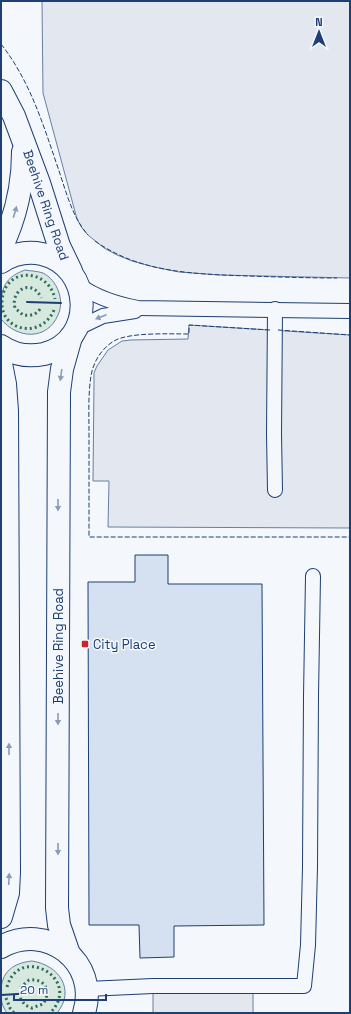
<svg xmlns="http://www.w3.org/2000/svg" width="351" height="1014" font-family="'Space Grotesk',sans-serif">
  <style>
    .green { fill: #d7e8df; stroke: #687fa3 }
    .parking { fill: #e3e8f0; stroke: #687fa3 }
    .building { fill: #d5e0f0; stroke: #1d3f73 }
    .lines { fill: none; stroke-linecap: round; stroke-linejoin: round }
    .service-casing { stroke: #1d3f73; stroke-width: 16 }
    .minor-casing { stroke: #1d3f73; stroke-width: 24 }
    .service { stroke: #f4f7fb; stroke-width: 14 }
    .minor { stroke: #f4f7fb; stroke-width: 22 }
    .hedge { stroke: #2c6c60; stroke-width: 3; stroke-dasharray: 2 3; stroke-linecap: butt }
    .fence { stroke: #1d3f73; stroke-width: 1; stroke-dasharray: 5 2; stroke-linecap: butt }
    .wall { stroke: #1d3f73; stroke-width: 2 }
    .oneway { fill: #889bb7 }
    .poi-dot { fill: #c62828; stroke: #f4f7fb; stroke-width: 1.5 }
    .labels { text-anchor: middle; dominant-baseline: central; stroke-width: 3; stroke-linejoin: round; paint-order: stroke }
    .street-label { font-size: 13px; fill: #1d3f73; stroke: #f4f7fb }
    .poi-label { font-size: 13px; fill: #1d3f73; stroke: #f4f7fb; text-anchor: start }
  </style>
  <rect width="100%" height="100%" fill="#f4f7fb"/>
  <g class="green">
    <path d="M 25,270 C 31,271 37,271 43,273 C 57,280 65,300 58,315 C 47,341 17,339 1,319 C 1,293 0,279 25,270 Z"/>
    <path d="M 32,961 C 59,965 76,990 57,1013 L 7,1013 C 2,1006 1,1001 1,992 C 1,972 13,963 32,961 Z"/>
  </g>
  <g class="parking">
    <path d="M 42,1 L 350,1 L 350,278 L 220,275 L 179,272 L 154,267 L 132,261 L 117,255 L 104,248 L 88,235 L 82,228 L 77,219 L 43,93 Z"/>
    <path d="M 189,325 L 350,335 L 350,528 L 108,527 L 109,481 L 93,481 L 94,382 L 94,373 L 97,366 L 108,350 L 122,341 L 131,340 L 188,339 Z"/>
    <path d="M 153,986 L 253,987 L 253,1013 L 153,1013 Z"/>
  </g>
  <path class="building" d="M 135,555 L 168,555 L 168,584 L 262,584 L 264,925 L 174,926 L 174,957 L 140,958 L 139,925 L 89,925 L 88,582 L 135,582 Z"/>
  <g class="lines">
    <defs>
      <g id="service">
        <path d="M 79,285 C 97,298 116,304 138,308 L 350,311"/>
        <path d="M 275,309 L 274,434 L 275,490"/>
        <path d="M 76,329 L 103,316 L 135,311"/>
        <path d="M 87,989 L 153,986 L 304,986 L 308,945 L 310,867 L 311,696 L 313,576"/>
      </g>
      <g id="minor">
        <path d="M 1,91 L 14,116 L 39,183 L 59,246 L 71,271"/>
        <path d="M 1,248 C 16,217 23,186 23,152"/>
        <path d="M 1,262 C 13,254 27,251 42,254 C 93,266 96,341 44,354 C 29,357 14,355 1,346"/>
        <path d="M 1,364 L 5,384 L 7,411 L 9,872 L 8,893 L 1,917"/>
        <path d="M 1,947 C 46,921 100,962 84,1013"/>
        <path d="M 69,954 L 59,925 L 57,908 L 59,392 L 62,369 L 71,337"/>
      </g>
    </defs>
    <use href="#service" class="service-casing"/>
    <use href="#minor" class="minor-casing"/>
    <use href="#service" class="service"/>
    <use href="#minor" class="minor"/>
    <g class="hedge">
      <path d="M 40,309 C 36,315 30,316 23,315 L 15,308 C 10,288 34,279 41,298"/>
      <path d="M 54,310 C 41,340 0,331 2,301 C 4,267 48,267 55,299"/>
      <path d="M 7,987 C 19,943 84,979 50,1013"/>
      <path d="M 6,998 L 10,1008 L 14,1013"/>
      <path d="M 20,998 L 25,1005 L 32,1008 L 43,1004 C 52,991 45,978 29,980 L 20,988"/>
    </g>
    <g class="fence">
      <path d="M 1,44 C 30,81 43,124 58,168 C 66,191 72,217 88,235"/>
      <path d="M 95,241 C 140,273 195,274 248,276 C 278,277 307,278 337,278"/>
      <path d="M 270,330 L 189,325 L 189,334 C 170,334 129,332 114,341 C 102,348 93,362 91,376 C 88,394 89,415 89,433 C 89,468 89,502 89,537 L 350,537"/>
      <path d="M 278,330 L 350,335"/>
    </g>
    <g class="wall">
      <path d="M 27,302 L 61,303"/>
      <path d="M 1,995 L 34,993"/>
    </g>
  </g>
  <defs><path id="oneway-solid" d="M-6-.8H1V-3.2L6.5 0L1 3.2V.8H-6Z"/></defs>
  <g class="oneway">
    <use href="#oneway-solid" transform="translate(15 212) rotate(-74)"/>
    <use href="#oneway-solid" transform="translate(101 317) rotate(159)"/>
    <use href="#oneway-solid" transform="translate(61 375) rotate(98)"/>
    <use href="#oneway-solid" transform="translate(58 505) rotate(90)"/>
    <use href="#oneway-solid" transform="translate(58 719) rotate(90)"/>
    <use href="#oneway-solid" transform="translate(9 749) rotate(-90)"/>
    <use href="#oneway-solid" transform="translate(58 849) rotate(90)"/>
    <use href="#oneway-solid" transform="translate(9 879) rotate(-87)"/>
  </g>
  <rect class="poi-dot" x="81" y="640" width="8" height="8" rx="2"/>
  <g class="labels">
    <g class="street-label">
      <text transform="translate(46 205) rotate(71)">Beehive Ring Road</text>
      <text transform="translate(58 646) rotate(-90)">Beehive Ring Road</text>
    </g>
    <g class="poi-label">
      <text x="93" y="644">City Place</text>
    </g>
  </g>
  <rect width="351" height="1014" fill="none" stroke="#1d3f73" stroke-width="4"/>
  <g transform="translate(319 32)" stroke="#f4f7fb" stroke-width="3" paint-order="stroke">
  <path d="M0-3L7 15L0 10L-7 15Z" fill="#1d3f73"/>
  <text y="-6" font-size="11" font-weight="bold" text-anchor="middle" fill="#1d3f73">N</text>
  </g>
  <path d="M14 994v6h92v-6" fill="none" stroke="#1d3f73" stroke-width="2"/>
  <text x="20" y="994" font-size="12" fill="#1d3f73" stroke="#f4f7fb" stroke-width="3" paint-order="stroke">20 m</text>
</svg>
